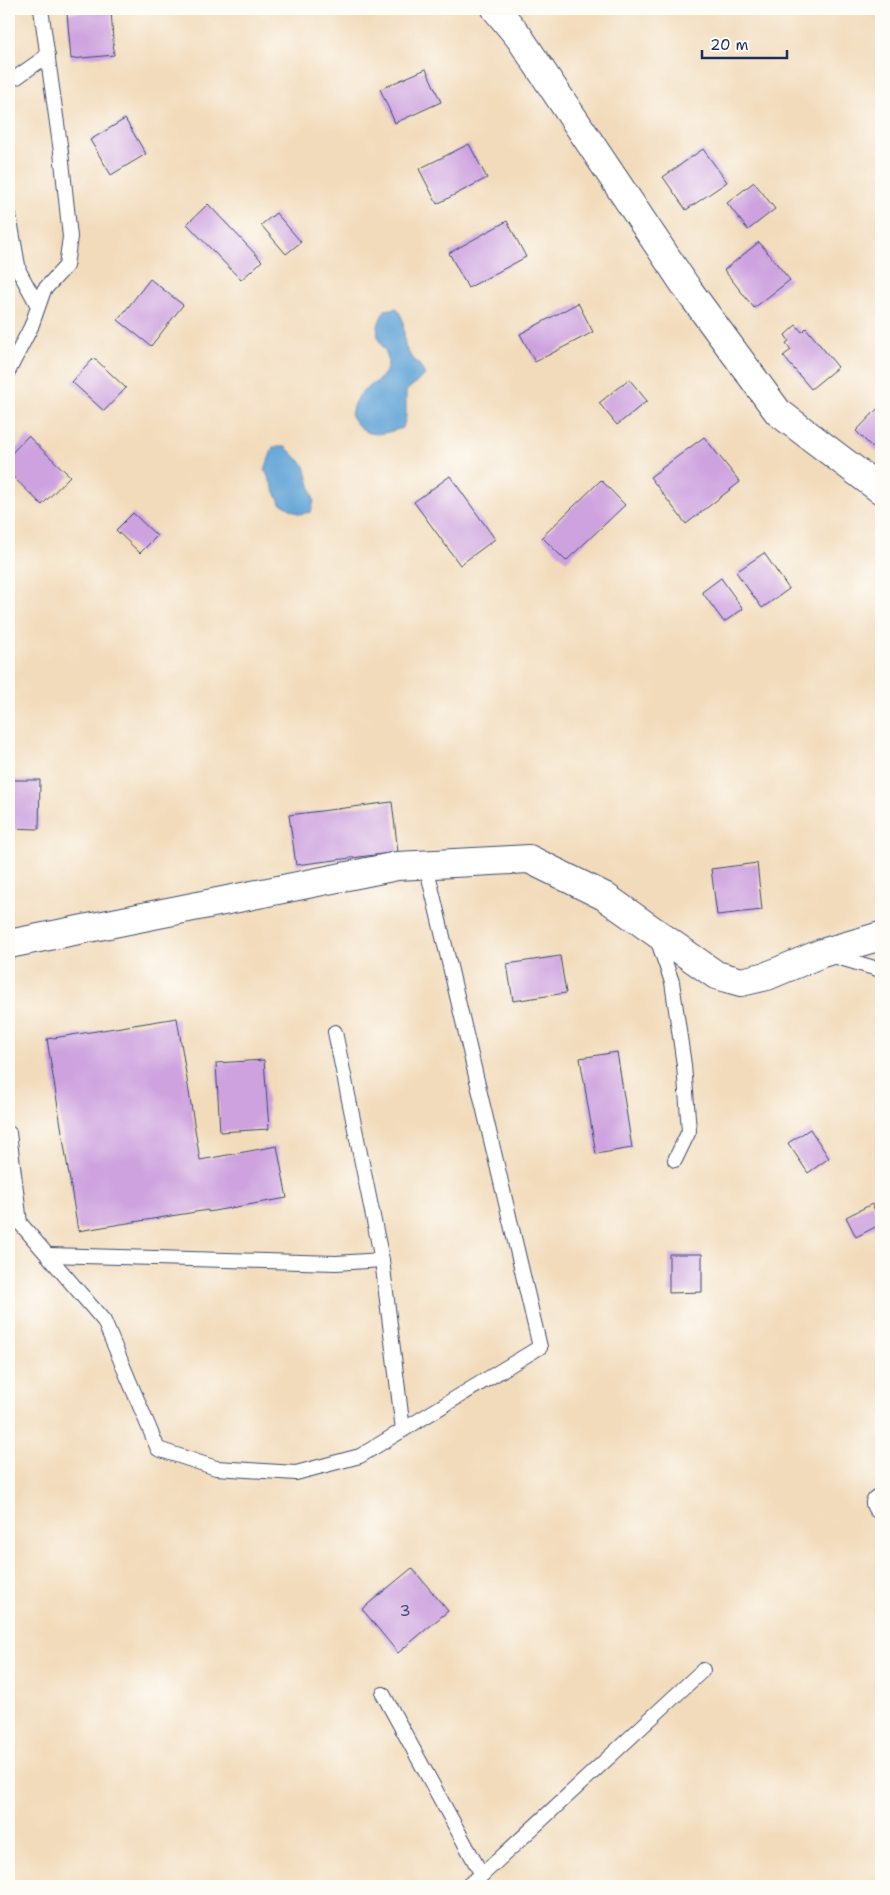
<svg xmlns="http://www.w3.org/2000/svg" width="890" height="1895" font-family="'Shantell Sans',sans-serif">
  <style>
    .water { fill: #64a5d7; stroke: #406a9a }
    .building { fill: #cda2df }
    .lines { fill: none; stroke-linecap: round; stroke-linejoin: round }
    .service-casing { stroke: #3b496c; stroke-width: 16 }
    .minor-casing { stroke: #3b496c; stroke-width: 30 }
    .service { stroke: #fff; stroke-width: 14 }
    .minor { stroke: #fff; stroke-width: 28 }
    .labels { text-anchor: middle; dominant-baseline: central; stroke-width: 4; stroke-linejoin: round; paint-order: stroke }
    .number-label { font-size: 16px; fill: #484c7e }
  </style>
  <rect width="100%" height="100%" fill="#fdfcf7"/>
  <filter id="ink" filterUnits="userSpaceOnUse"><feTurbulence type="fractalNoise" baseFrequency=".02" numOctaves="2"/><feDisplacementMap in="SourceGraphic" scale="10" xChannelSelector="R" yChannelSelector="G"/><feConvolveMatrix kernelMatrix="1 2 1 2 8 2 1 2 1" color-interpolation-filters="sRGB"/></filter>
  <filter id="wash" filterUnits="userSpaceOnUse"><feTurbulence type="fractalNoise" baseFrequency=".0096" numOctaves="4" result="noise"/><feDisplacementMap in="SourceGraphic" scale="20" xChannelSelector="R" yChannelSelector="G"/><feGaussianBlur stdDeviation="1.12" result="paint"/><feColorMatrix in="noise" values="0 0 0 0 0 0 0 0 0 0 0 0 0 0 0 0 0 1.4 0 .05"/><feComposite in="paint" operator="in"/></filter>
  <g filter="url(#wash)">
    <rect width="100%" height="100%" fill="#f2dbbb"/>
    <g class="water">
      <path d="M 397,308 L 403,320 L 405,346 L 411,357 L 419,364 L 425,375 L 406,391 L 406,416 L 403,428 C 378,435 366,440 351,416 C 352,408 354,401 360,395 C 367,385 384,381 387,368 C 394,345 364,345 385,310 Z"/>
      <path d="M 273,447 L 286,447 L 305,466 L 314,501 L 311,512 L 299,514 L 280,503 L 265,470 Z"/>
    </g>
    <g id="blocks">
      <g class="building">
        <path d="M 111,10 L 114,55 L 71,59 L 67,13 Z"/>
        <path d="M 426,69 L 441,102 L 395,123 L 380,89 Z"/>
        <path d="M 125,119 L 146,154 L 111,175 L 90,140 Z"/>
        <path d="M 469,144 L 487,178 L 437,204 L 419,169 Z"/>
        <path d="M 703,149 L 727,182 L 686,210 L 663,177 Z"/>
        <path d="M 754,182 L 775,209 L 748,230 L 727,203 Z"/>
        <path d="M 208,204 L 262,261 L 241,280 L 187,224 Z"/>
        <path d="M 276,213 L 301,242 L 286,254 L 261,225 Z"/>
        <path d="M 507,221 L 526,257 L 468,288 L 449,253 Z"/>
        <path d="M 759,242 L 790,280 L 754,308 L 724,270 Z"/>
        <path d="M 150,279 L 183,305 L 151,346 L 118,320 Z"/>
        <path d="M 578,303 L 593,332 L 535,362 L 520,334 Z"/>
        <path d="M 796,325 L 802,332 L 806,328 L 838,367 L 811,389 L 783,356 L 791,350 L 786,343 L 789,341 L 785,335 Z"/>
        <path d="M 94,358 L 126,388 L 104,411 L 72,382 Z"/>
        <path d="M 629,379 L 647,401 L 617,425 L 599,403 Z"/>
        <path d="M 881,405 L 881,456 L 856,431 Z"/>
        <path d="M 28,436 L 70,476 L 42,505 L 9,473 L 9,456 Z"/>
        <path d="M 704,437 L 740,482 L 686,524 L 650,477 Z"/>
        <path d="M 450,476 L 495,539 L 460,565 L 414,502 Z"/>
        <path d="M 601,480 L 625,505 L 566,561 L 542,537 Z"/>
        <path d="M 133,513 L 157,536 L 140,553 L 116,530 Z"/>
        <path d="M 764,553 L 789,589 L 762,608 L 736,572 Z"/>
        <path d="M 721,578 L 743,609 L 724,622 L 702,592 Z"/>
        <path d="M 9,780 L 40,780 L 39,829 L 9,828 Z"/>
        <path d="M 392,802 L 398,852 L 296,865 L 289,815 Z"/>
        <path d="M 757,863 L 762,910 L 717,915 L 711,869 Z"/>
        <path d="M 560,956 L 566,993 L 513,1001 L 507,964 Z"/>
        <path d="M 177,1018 L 200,1160 L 277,1146 L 287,1198 L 208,1212 L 208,1210 L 78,1231 L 47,1039 Z"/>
        <path d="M 617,1052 L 632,1148 L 596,1154 L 580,1058 Z"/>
        <path d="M 264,1060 L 269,1129 L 220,1132 L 216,1063 Z"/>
        <path d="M 810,1129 L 829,1158 L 808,1173 L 788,1143 Z"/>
        <path d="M 872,1204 L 881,1224 L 856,1237 L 846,1217 Z"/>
        <path d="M 669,1254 L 702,1254 L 702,1292 L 669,1293 Z"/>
        <path d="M 412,1568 L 448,1611 L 398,1653 L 362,1609 Z"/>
      </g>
    </g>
  </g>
  <g filter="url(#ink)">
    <use href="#blocks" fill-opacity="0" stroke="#3b496c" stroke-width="1"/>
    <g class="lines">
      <defs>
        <g id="service">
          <path d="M 17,77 L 48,55"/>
          <path d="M 9,215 L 19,271 L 38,306"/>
          <path d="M 9,370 L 31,327 L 44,290 L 66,266 L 70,237 L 61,152 L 41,9"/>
          <path d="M 656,936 L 672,982 L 684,1065 L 689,1131 L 675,1160"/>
          <path d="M 830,955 L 881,970"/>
          <path d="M 335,1032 L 382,1260 L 403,1430"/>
          <path d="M 9,1133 L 20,1223 L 104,1321 L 158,1449 L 216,1468 L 296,1473 L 360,1456 L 540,1347 L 426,865"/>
          <path d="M 48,1255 L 336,1263 L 382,1260"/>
          <path d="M 383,1694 L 482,1875"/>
          <path d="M 467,1886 L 482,1875 L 703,1670"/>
        </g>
        <g id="minor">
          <path d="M 496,9 L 519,37 L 689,291 L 778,412 L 881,490"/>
          <path d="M 9,944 L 397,866 L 529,859 L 604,896 L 716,975 L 741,982 L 767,976 L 822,953 L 881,936"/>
          <path d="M 880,1503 L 881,1505"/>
        </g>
      </defs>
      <use href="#service" class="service-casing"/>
      <use href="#minor" class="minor-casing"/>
      <use href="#service" class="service"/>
      <use href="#minor" class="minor"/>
    </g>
  </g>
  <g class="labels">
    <g class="number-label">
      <text x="405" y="1610">3</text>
    </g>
  </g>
  <rect width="890" height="1895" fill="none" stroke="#fdfcf7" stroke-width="30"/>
  <path d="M702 50v8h85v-8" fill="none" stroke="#1b2f5e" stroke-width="2.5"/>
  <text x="710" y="50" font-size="15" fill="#1b2f5e" stroke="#fdfcf7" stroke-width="4" paint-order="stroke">20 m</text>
</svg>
